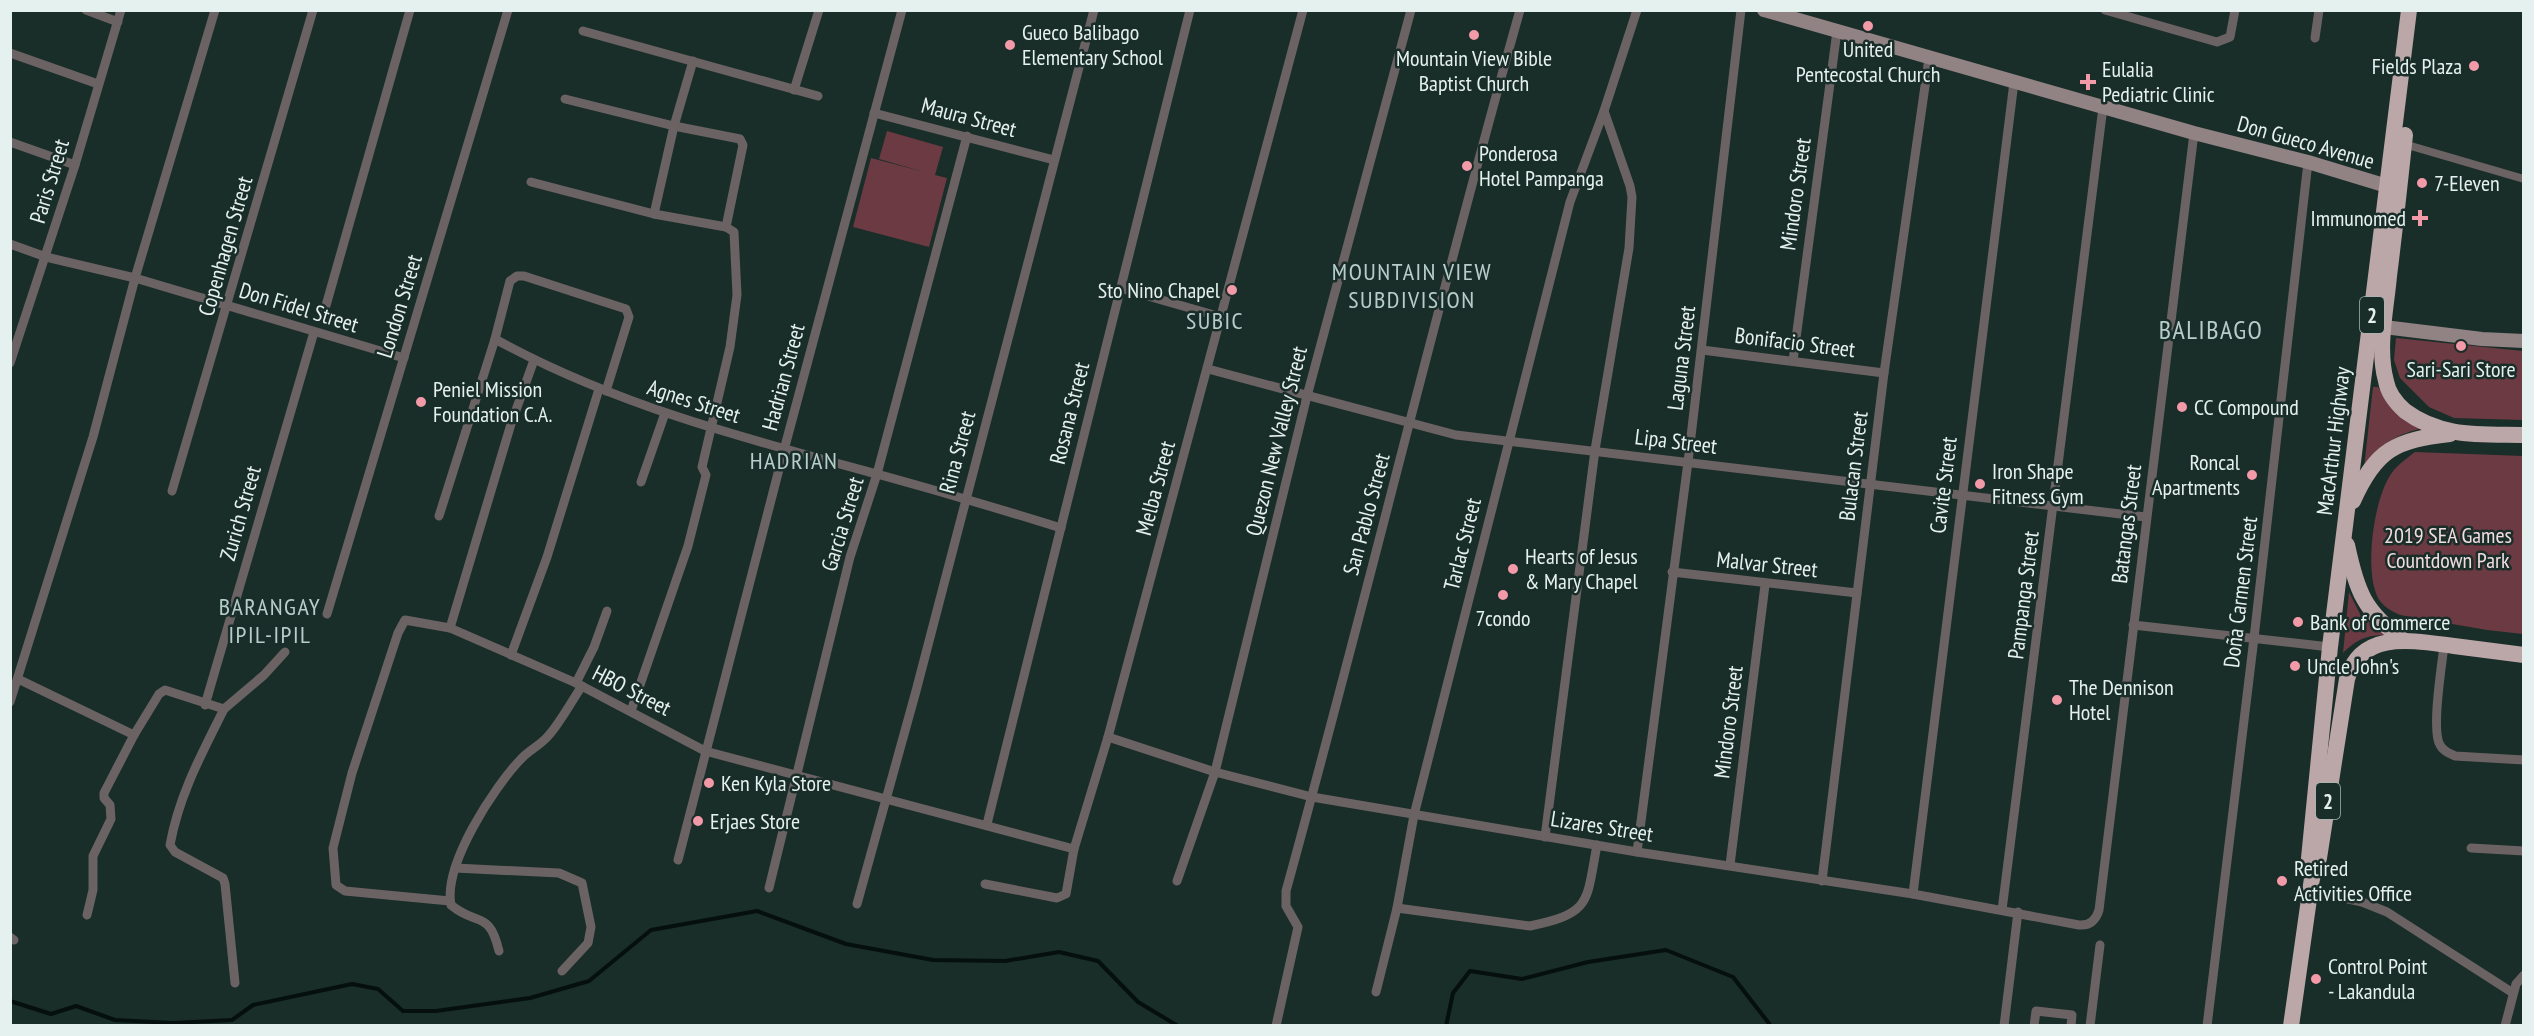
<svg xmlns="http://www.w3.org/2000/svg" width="2534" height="1036" font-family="'PT Sans Narrow',sans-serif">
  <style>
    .green { fill: #6c3a43 }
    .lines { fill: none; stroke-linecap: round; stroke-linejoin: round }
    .stream { stroke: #05100e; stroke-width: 4 }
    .pedestrian { stroke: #6b6263; stroke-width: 8 }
    .minor { stroke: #6b6263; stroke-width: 9 }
    .secondary { stroke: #918284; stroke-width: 14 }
    .trunk { stroke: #bba6a8; stroke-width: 16 }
    .poi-dot { fill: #f39aa9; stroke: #192d29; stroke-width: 2 }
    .labels { text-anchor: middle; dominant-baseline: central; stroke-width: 5; stroke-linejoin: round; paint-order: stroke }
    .shield { fill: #192d29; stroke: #a8b6b3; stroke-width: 1.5 }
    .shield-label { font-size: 21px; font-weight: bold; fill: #e5f1ee }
    .poi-label { font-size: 22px; fill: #e5f1ee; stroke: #192d29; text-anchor: start }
    .street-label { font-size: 22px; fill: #e5f1ee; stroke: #192d29 }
    .park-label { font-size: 22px; fill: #f2dcdf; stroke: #192d29 }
    .neighbourhood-label { font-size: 24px; letter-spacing: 1.5px; fill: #b6cec9; stroke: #192d29 }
    .quarter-label { font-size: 26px; letter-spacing: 1.5px; fill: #b6cec9; stroke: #192d29 }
  </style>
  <rect width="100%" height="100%" fill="#192d29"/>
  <g class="green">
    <path d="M 887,131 L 943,147 L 935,175 L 947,178 L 929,247 L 853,227 L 871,158 L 924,172 L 879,159 Z"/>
    <path d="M 2396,338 L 2523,351 L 2523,420 L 2454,418 L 2429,407 L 2400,378 L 2394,360 Z"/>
    <path d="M 2373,387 L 2378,387 L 2384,396 L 2424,428 C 2399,433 2377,445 2364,468 Z"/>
    <path d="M 2415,452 L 2523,456 L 2523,634 L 2487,630 L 2400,615 C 2388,610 2378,603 2375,590 C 2366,562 2374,499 2391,474 C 2397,465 2406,459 2415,452 Z"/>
    <path d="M 2349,592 L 2361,616 L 2387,635 C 2367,635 2357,639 2343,653 Z"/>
  </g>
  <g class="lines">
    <g class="stream">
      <path d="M 10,1001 L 51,1014 L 76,1006 L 115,1020 L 173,1023 L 232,1020 L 253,1005 L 352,984 L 378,989 L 403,1011 L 436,1011 L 530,998 L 589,981 L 651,930 L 757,911 L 846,944 L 933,960 L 1005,961 L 1059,952 L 1098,961 L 1138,1002 L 1178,1026"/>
      <path d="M 1446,1026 L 1453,993 L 1470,971 L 1522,979 L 1588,962 L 1666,950 L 1733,977 L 1771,1026"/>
    </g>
    <path class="pedestrian" d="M 2404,144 L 2524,179"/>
    <g class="minor">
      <path d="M 86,10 L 118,22"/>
      <path d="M 2105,10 L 2217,42 L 2230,37 L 2235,10"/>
      <path d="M 583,31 L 818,96"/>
      <path d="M 2315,38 L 2319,10"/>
      <path d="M 10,53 L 98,84"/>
      <path d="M 794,90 L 819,10"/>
      <path d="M 565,99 L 674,126 L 740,139 L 743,145 L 726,227"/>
      <path d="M 874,113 L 1054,160"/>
      <path d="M 10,142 L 75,165"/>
      <path d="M 531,182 L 654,214 L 726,227 L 734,232 L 737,295 L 730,347 L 702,467 L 706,475 L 688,546 L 631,711"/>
      <path d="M 654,214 L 674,126 L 693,61"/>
      <path d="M 10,244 L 46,257 L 135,278 L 404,358"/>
      <path d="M 1120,288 L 1221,317"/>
      <path d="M 325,309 L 410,10"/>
      <path d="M 495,339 C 615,405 746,439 877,474 C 939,491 1000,509 1061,528"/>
      <path d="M 1702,350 L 1884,373"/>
      <path d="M 1793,361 L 1837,31"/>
      <path d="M 10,363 L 75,165 L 121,10"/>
      <path d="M 1208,369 L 1456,435 L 2146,517"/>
      <path d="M 641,482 L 665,413"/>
      <path d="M 172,491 L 313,10"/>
      <path d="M 439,516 L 495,339 L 510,281 L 517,276 L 524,276 L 626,309 L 629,317 L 606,391"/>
      <path d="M 1672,572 L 1857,593"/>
      <path d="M 327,614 L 508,10"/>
      <path d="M 2133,625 L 2330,647"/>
      <path d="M 450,628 L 511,424 L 534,360"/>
      <path d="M 2444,645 C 2442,665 2431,730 2440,745 C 2443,751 2449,753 2455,756 L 2524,760"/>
      <path d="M 511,655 L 547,557 L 599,389"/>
      <path d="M 18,679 L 134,735"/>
      <path d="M 576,683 L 594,647 L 607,611"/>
      <path d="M 10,702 L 93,437 L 135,278 L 215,10"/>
      <path d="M 205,705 L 314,332"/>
      <path d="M 224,709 C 202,753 179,795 170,845 L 175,852 L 223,878 L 225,884 L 235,983"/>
      <path d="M 1108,737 L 1215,772 L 1312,797 L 1637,852 L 1913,894 L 2079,925 C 2090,926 2096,920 2099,910 L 2194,133"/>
      <path d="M 987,824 L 1190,10"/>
      <path d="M 1545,837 L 1595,450 L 1629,248 L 1632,197 L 1630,186 L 1604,111"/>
      <path d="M 2471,848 L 2524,851"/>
      <path d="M 1637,852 L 1688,462 L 1741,10"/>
      <path d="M 678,860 L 784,450 L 902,10"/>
      <path d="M 1730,865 L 1765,585"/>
      <path d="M 455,868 L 559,873 L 582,883 L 591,927 L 588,943 L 562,971"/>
      <path d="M 1177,881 L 1215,772 L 1307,396 L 1411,10"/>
      <path d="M 1822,881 L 1884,373 L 1929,58"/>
      <path d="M 985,884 L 1057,898 L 1066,894 L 1074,849 L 1108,737 L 1303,10"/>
      <path d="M 769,888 L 850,557 L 877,474 L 967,136"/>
      <path d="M 2311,891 L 2362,902 L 2387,912 L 2513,993"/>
      <path d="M 1913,894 L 2014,82"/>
      <path d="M 450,901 L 345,891 L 336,885 L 333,848 L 352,773 L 398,633 L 405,620 L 450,628 L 576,683 L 705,751 L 1074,849"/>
      <path d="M 857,904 L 916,691 L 1094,10"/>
      <path d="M 1397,908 L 1530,926 C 1592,913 1586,903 1597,845"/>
      <path d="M 2002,910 L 2103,107"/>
      <path d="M 87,915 L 93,890 L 93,856 L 111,819 L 110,805 L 104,798 L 104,793 L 134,735 L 159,694 L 165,690 L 224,709 L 264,675 L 285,652"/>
      <path d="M 10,937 L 14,940"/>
      <path d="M 499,951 C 489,909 477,927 451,905 C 443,865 494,787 521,759 C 529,750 541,745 549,735 C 561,721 571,702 582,686"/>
      <path d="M 1376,992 L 1397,908 L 1414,815 L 1570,202 L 1604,111 L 1637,10"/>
      <path d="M 1276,1026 L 1298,927 L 1286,906 L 1286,891 C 1367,598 1437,303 1520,10"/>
      <path d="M 2004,1026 L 2018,912"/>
      <path d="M 2034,1026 L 2036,1011 L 2072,1015 L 2071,1026"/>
      <path d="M 2090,1026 L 2100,945"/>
      <path d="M 2207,1026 L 2254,638 L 2308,162"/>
      <path d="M 2505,1026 L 2516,984 L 2524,975"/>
    </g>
    <g class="secondary">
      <path d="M 1764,10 L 2194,133 L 2308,162 L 2387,186"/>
      <path d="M 2384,327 L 2482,339 L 2524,341"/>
    </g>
    <g class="trunk">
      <path d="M 2405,135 C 2400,182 2395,229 2389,276 C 2386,310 2377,348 2386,381 C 2388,393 2396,403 2405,411 C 2441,438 2481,434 2524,435"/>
      <path d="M 2353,501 C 2376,449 2396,440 2450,434"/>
      <path d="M 2347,545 C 2357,592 2364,611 2403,640"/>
      <path d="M 2312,878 L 2309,858 L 2330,647 L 2409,10"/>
      <path d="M 2291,1026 L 2312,878 L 2319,858 L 2347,679 C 2361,629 2415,641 2454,646 C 2477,649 2500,652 2524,655"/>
    </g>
  </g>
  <g class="poi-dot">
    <circle cx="1868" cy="26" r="6"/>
    <circle cx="1474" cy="35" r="6"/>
    <circle cx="1010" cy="45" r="6"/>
    <circle cx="2474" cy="66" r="6"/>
    <path d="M2085 73h6v6h6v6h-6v6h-6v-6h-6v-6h6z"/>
    <circle cx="1467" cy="166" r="6"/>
    <circle cx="2422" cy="183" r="6"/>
    <path d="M2417 209h6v6h6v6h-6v6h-6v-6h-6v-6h6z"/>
    <circle cx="1232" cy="290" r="6"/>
    <circle cx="2461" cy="346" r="6"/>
    <circle cx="421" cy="402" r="6"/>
    <circle cx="2182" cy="407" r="6"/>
    <circle cx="2252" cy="475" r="6"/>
    <circle cx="1980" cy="484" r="6"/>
    <circle cx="1513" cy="569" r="6"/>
    <circle cx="1503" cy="595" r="6"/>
    <circle cx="2298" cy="622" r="6"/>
    <circle cx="2295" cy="666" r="6"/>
    <circle cx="2057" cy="700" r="6"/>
    <circle cx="709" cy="783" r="6"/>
    <circle cx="698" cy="821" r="6"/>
    <circle cx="2282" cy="881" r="6"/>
    <circle cx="2316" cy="979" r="6"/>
  </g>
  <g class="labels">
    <g class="shield">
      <rect x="2360" y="297" width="24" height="36" rx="4.5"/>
      <rect x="2316" y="783" width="24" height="36" rx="4.5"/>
    </g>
    <g class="shield-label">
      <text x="2372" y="315">2</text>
      <text x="2328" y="801">2</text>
    </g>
    <g class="poi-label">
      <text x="1022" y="32">Gueco Balibago<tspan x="1022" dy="25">Elementary School</tspan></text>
      <text x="1868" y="49" text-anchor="middle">United<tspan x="1868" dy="25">Pentecostal Church</tspan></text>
      <text x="1474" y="58" text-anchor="middle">Mountain View Bible<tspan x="1474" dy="25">Baptist Church</tspan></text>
      <text x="2462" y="66" text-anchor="end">Fields Plaza</text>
      <text x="2102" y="69">Eulalia<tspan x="2102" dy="25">Pediatric Clinic</tspan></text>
      <text x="1479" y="153">Ponderosa<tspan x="1479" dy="25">Hotel Pampanga</tspan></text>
      <text x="2434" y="183">7-Eleven</text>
      <text x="2406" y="218" text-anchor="end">Immunomed</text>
      <text x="1220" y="290" text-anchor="end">Sto Nino Chapel</text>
      <text x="2461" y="369" text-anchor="middle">Sari-Sari Store</text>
      <text x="433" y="389">Peniel Mission<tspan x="433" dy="25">Foundation C.A.</tspan></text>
      <text x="2194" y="407">CC Compound</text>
      <text x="2240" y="462" text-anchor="end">Roncal<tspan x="2240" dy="25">Apartments</tspan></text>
      <text x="1992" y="471">Iron Shape<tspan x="1992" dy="25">Fitness Gym</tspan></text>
      <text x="1525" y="556">Hearts of Jesus<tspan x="1525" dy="25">&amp; Mary Chapel</tspan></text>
      <text x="1503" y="618" text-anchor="middle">7condo</text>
      <text x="2310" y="622">Bank of Commerce</text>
      <text x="2307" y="666">Uncle John's</text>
      <text x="2069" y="687">The Dennison<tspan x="2069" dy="25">Hotel</tspan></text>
      <text x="721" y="783">Ken Kyla Store</text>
      <text x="710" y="821">Erjaes Store</text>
      <text x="2294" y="868">Retired<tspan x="2294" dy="25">Activities Office</tspan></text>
      <text x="2328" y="966">Control Point<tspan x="2328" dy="25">- Lakandula</tspan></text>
    </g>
    <g class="street-label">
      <text transform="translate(969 117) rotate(15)">Maura Street</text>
      <text transform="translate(2306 142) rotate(16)">Don Gueco Avenue</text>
      <text transform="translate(49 181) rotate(-73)">Paris Street</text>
      <text transform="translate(1795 194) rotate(-82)">Mindoro Street</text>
      <text transform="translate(225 246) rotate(-74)">Copenhagen Street</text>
      <text transform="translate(399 306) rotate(-73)">London Street</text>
      <text transform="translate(299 307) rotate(17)">Don Fidel Street</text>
      <text transform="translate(1795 342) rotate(7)">Bonifacio Street</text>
      <text transform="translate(1681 358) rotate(-83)">Laguna Street</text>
      <text transform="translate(783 377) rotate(-75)">Hadrian Street</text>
      <text transform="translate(694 401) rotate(18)">Agnes Street</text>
      <text transform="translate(1069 413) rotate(-76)">Rosana Street</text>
      <text transform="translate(1276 441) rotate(-76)">Quezon New Valley Street</text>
      <text transform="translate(1676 441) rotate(7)">Lipa Street</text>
      <text transform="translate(2333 441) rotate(-83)">MacArthur Highway</text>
      <text transform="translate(957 452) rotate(-75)">Rina Street</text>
      <text transform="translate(1853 466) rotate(-83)">Bulacan Street</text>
      <text transform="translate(1943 485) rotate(-83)">Cavite Street</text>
      <text transform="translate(1155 488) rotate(-75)">Melba Street</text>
      <text transform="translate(240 513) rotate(-74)">Zurich Street</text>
      <text transform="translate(1366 514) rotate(-75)">San Pablo Street</text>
      <text transform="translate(842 524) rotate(-73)">Garcia Street</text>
      <text transform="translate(2126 524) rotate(-83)">Batangas Street</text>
      <text transform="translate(1462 544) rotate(-76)">Tarlac Street</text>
      <text transform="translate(1767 564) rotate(6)">Malvar Street</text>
      <text transform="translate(2240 592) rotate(-83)">Doña Carmen Street</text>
      <text transform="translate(2023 595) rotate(-83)">Pampanga Street</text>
      <text transform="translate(632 690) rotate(27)">HBO Street</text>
      <text transform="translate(1728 722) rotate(-83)">Mindoro Street</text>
      <text transform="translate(1602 826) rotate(9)">Lizares Street</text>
    </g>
    <g class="park-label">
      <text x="2448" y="535">2019 SEA Games<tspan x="2448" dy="25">Countdown Park</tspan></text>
    </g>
    <g class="neighbourhood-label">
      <text x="1412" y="271">MOUNTAIN VIEW<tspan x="1412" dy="28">SUBDIVISION</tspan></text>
      <text x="1215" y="320">SUBIC</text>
      <text x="794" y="460">HADRIAN</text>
      <text x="270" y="606">BARANGAY<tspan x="270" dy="28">IPIL-IPIL</tspan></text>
    </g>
    <g class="quarter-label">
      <text x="2211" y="329">BALIBAGO</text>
    </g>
  </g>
  <rect width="2534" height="1036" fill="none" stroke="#e5f1ee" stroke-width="24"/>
</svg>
